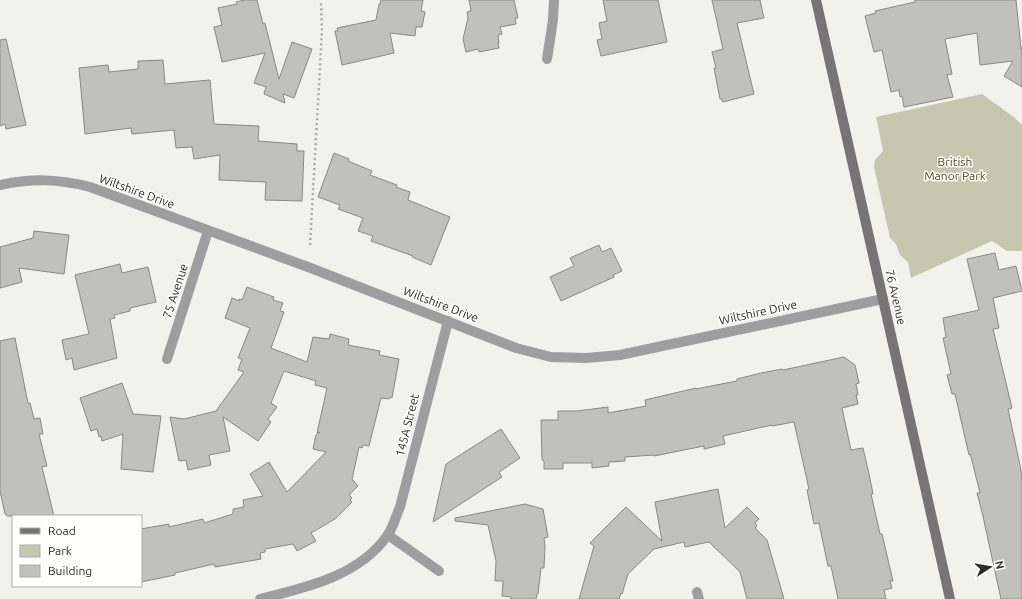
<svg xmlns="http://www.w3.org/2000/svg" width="1022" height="599" font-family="Ubuntu,sans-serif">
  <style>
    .green { fill: #c5c7ae }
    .building { fill: #c0c1bb; stroke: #888983 }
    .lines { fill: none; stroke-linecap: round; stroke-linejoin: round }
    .path { stroke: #a9a9a4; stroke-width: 2.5; stroke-dasharray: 2 3; stroke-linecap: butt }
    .street { stroke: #9e9d9f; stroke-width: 10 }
    .secondary { stroke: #777478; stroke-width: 10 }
    .labels { text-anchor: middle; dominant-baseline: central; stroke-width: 3; stroke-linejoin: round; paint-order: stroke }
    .park-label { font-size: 12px; fill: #4d4e15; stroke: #fffffe }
    .street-label { font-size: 12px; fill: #2c2c29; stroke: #fffffe }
  </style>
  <rect width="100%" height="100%" fill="#f2f2ec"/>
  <path class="green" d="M 982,94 L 1015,118 L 1022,125 L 1022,251 L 1007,251 L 992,241 L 911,278 L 908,262 L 900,255 L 896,244 L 890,238 L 874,167 L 875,160 L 883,151 L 876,117 Z"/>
  <g class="building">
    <path d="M 245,0 L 257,0 L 263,24 L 265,23 L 279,79 L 292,42 L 312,49 L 294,98 L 283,94 L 285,103 L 264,94 L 266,87 L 254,83 L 265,53 L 222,62 L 214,27 L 222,25 L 218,8 L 237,4 L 236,2 Z"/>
    <path d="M 381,0 L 423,0 L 421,11 L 425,12 L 422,27 L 416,27 L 415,36 L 390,33 L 394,53 L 342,65 L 335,31 L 338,31 L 337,28 L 376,20 L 379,4 L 380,4 Z"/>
    <path d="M 469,0 L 514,0 L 518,18 L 515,18 L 516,24 L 500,27 L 502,34 L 498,35 L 499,43 L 498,43 L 499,48 L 479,52 L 478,49 L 466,52 L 463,39 L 468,18 L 467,12 L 471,11 Z"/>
    <path d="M 603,0 L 658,0 L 667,42 L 601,56 L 597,40 L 602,39 L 599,23 L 607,21 Z"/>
    <path d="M 712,0 L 760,0 L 764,18 L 737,23 L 754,94 L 723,102 L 722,99 L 720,99 L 714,68 L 716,68 L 712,52 L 723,49 Z"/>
    <path d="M 915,0 L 1016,0 L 1021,49 L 1022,47 L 1022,87 L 1004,76 L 1013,61 L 980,65 L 977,33 L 945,39 L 952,74 L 947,75 L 953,97 L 904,107 L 902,96 L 900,97 L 899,90 L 891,92 L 882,50 L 874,52 L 865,16 L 876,13 L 875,11 L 915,2 Z"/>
    <path d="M 6,39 L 26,125 L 6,129 L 5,124 L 0,126 L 0,40 Z"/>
    <path d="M 163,60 L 165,84 L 210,80 L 214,124 L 259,126 L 258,141 L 297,144 L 297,151 L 304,151 L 302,201 L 265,200 L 266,182 L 219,180 L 220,155 L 194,159 L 192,147 L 176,148 L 174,130 L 132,134 L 131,128 L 85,134 L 79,68 L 108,65 L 109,72 L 138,69 L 138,61 Z"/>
    <path d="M 334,153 L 349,159 L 348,161 L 372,171 L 370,175 L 397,185 L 396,187 L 410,192 L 408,200 L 450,217 L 431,265 L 412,257 L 413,256 L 371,241 L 373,236 L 358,231 L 363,218 L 338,209 L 340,205 L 318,197 Z"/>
    <path d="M 34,231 L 69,235 L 64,274 L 19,268 L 22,282 L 0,288 L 0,247 L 33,238 Z"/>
    <path d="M 599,245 L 602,252 L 611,248 L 622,271 L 613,275 L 614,277 L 561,301 L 550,277 L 574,266 L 570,258 Z"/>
    <path d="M 995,253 L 999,270 L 1016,266 L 1022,291 L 993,298 L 999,328 L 993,329 L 1012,408 L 1008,409 L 1022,475 L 1022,599 L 1001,599 L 982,512 L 977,493 L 980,493 L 971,457 L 970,454 L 969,455 L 955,394 L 952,394 L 947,375 L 951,374 L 943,338 L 946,337 L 943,318 L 979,310 L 967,259 Z"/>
    <path d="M 120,264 L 122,273 L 148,267 L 156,302 L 130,308 L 130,311 L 114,315 L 115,318 L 110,319 L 117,358 L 74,370 L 72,358 L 66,360 L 62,340 L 89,334 L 75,275 Z"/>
    <path d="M 247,287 L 274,297 L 273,300 L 283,303 L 280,311 L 284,312 L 271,348 L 307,362 L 313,337 L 329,339 L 330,334 L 349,339 L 348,345 L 380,351 L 379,355 L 399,359 L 392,398 L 390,397 L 389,399 L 381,398 L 369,446 L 363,445 L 362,448 L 359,447 L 352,479 L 358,486 L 349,495 L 352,498 L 350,500 L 352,502 L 335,519 L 311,533 L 316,541 L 297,551 L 293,544 L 265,549 L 265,552 L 260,553 L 261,559 L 215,567 L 214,564 L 175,573 L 175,575 L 141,582 L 141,529 L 169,524 L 169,527 L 203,519 L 204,523 L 233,514 L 233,509 L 244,507 L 243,500 L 263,496 L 250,474 L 269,462 L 287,492 L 326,452 L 313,449 L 316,435 L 320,432 L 317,433 L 327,388 L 315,385 L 316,381 L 284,371 L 271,403 L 277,407 L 268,419 L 271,422 L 258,441 L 223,417 L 230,451 L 209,455 L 211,465 L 188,470 L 186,460 L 179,461 L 170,417 L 184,419 L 216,411 L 244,372 L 238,370 L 242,359 L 238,358 L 250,328 L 225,318 L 232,298 L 239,301 L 239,299 L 242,300 Z"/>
    <path d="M 15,338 L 28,403 L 30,403 L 34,419 L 40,418 L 43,434 L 39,434 L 47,466 L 42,467 L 54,516 L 7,516 L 6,514 L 5,514 L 0,491 L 0,341 Z"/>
    <path d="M 844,357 L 855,365 L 859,383 L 856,384 L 858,395 L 856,395 L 858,404 L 842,408 L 851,450 L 863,448 L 869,474 L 873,494 L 871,494 L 880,534 L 882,534 L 893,581 L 890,581 L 892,588 L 884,590 L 886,599 L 838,599 L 831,566 L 828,566 L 819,523 L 814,524 L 807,490 L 809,489 L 794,422 L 772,426 L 772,425 L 723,436 L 725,444 L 704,449 L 704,446 L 654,456 L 654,455 L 625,457 L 625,461 L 609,462 L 609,466 L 592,468 L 592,463 L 563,463 L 563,469 L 544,469 L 544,461 L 542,460 L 541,420 L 558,420 L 558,411 L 577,411 L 608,407 L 608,413 L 646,406 L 645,400 L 696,388 L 696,389 L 737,381 L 737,379 L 761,373 L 782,369 L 783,370 Z"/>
    <path d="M 122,383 L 133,414 L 161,416 L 153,472 L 121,469 L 123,434 L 102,441 L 101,436 L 99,437 L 97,429 L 91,431 L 80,398 Z"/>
    <path d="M 501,429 L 520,458 L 499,472 L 502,477 L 433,522 L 446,464 Z"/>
    <path d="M 718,489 L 725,528 L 747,507 L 759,519 L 755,523 L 757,526 L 755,528 L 767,540 L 784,599 L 747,599 L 740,572 L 709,542 L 685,547 L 684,542 L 654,549 L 628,574 L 622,594 L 621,593 L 619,599 L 579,599 L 594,546 L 590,543 L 626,507 L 662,541 L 655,502 Z"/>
    <path d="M 525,504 L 543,509 L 548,537 L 544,538 L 545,546 L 544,568 L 541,568 L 538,594 L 537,594 L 536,599 L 511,599 L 511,597 L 502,596 L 503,581 L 495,581 L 496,561 L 488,525 L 455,521 L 455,518 Z"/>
  </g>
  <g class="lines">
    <path class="path" d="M 310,245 L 322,31 L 321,2"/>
    <g class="street">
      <path d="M 547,59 L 553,20 L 554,0"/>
      <path d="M 0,185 C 32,178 59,179 90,187 L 308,267 L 516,348 L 551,357 L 586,358 L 620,355 L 883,299"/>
      <path d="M 167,359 L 208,231"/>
      <path d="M 388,535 L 439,571"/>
      <path d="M 697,592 L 699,599"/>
      <path d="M 260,599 C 305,588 359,576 387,536 C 393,528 396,516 400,507 L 448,321"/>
    </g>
    <path class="secondary" d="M 816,0 L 950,599"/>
  </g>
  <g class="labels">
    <g class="park-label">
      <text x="955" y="161">British<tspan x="955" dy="14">Manor Park</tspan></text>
    </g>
    <g class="street-label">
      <text transform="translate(137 191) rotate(20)">Wiltshire Drive</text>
      <text transform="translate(175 291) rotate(-72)">75 Avenue</text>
      <text transform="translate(896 297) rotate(77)">76 Avenue</text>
      <text transform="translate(441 304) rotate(21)">Wiltshire Drive</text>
      <text transform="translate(758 312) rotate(-12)">Wiltshire Drive</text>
      <text transform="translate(407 425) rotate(-76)">145A Street</text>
    </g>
  </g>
  <rect x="12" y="515" width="130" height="72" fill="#fffffe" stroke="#ababa9"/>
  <rect x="20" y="528" width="20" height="6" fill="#777478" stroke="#ababa9"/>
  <text x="48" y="535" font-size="12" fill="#2c2c29">Road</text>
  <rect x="20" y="545" width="20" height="12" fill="#c5c7ae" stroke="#ababa9"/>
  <text x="48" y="555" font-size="12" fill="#2c2c29">Park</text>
  <rect x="20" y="565" width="20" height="12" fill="#c0c1bb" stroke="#ababa9"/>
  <text x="48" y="575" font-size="12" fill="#2c2c29">Building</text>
  <g transform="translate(990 567) rotate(78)" stroke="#fffffe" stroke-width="3" paint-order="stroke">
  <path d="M0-3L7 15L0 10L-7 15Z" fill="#2c2c29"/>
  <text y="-6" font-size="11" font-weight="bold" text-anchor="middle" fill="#2c2c29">N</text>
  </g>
</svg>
